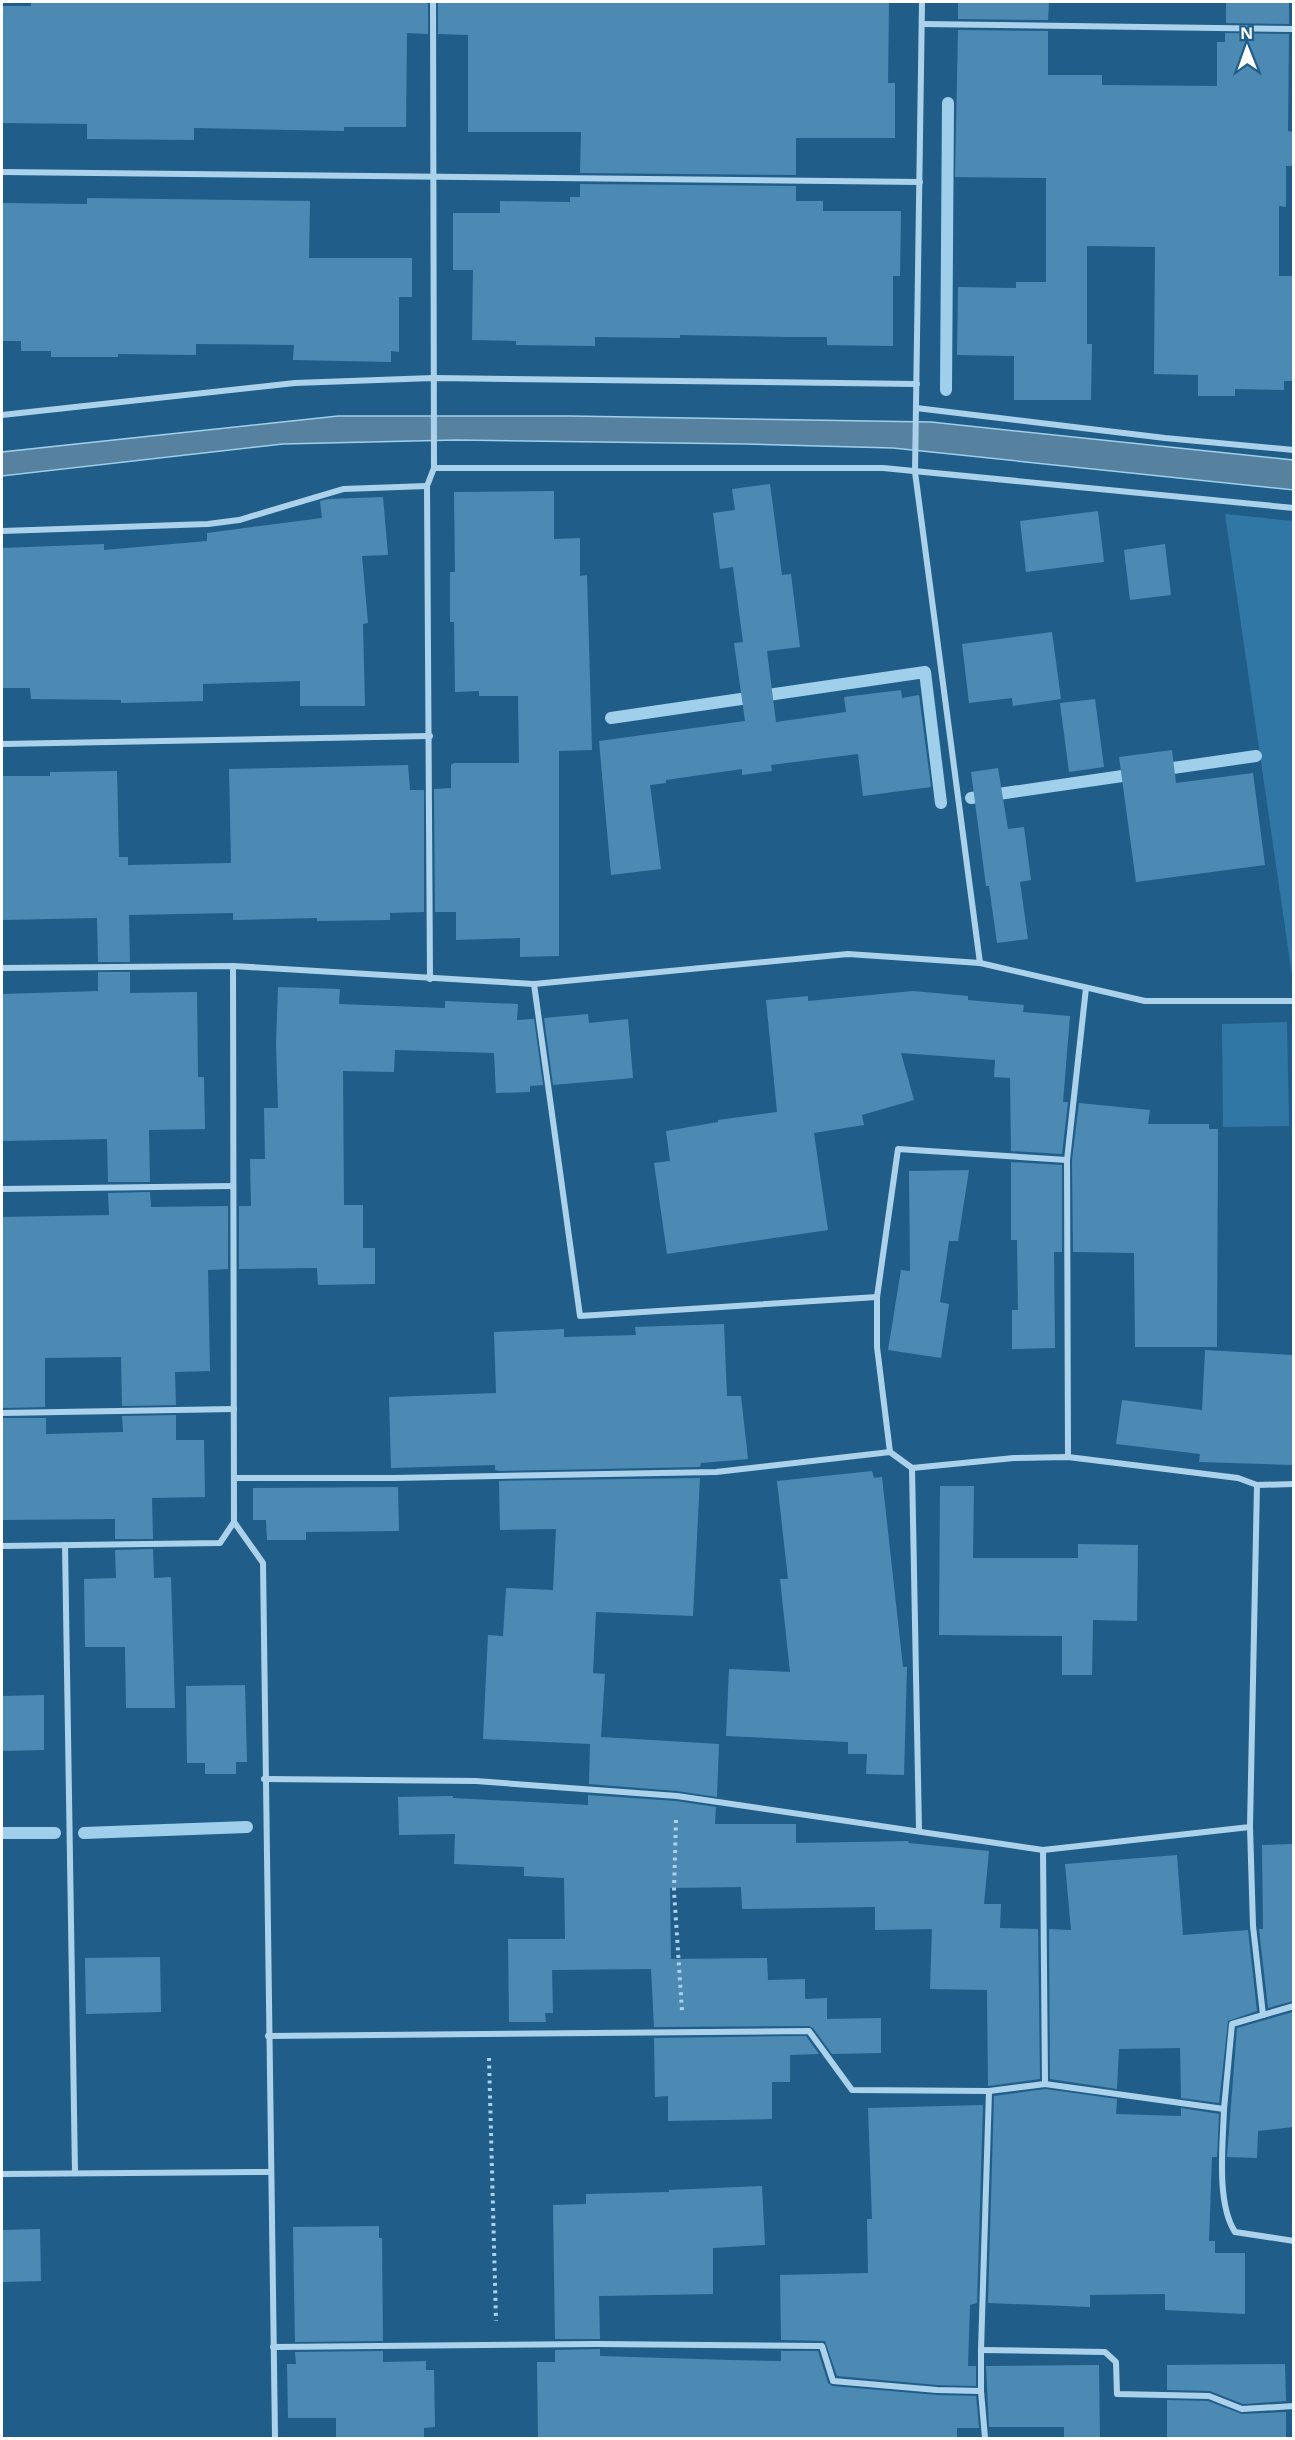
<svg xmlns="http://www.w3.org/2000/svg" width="1295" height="2440" font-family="'Noto Sans',sans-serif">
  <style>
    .green { fill: #3177a5 }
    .water { fill: #56829f; stroke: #a0cfec; stroke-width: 1.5 }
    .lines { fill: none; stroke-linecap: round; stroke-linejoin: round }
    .stream { stroke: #a0cfec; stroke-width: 12 }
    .building { fill: #4d8ab3 }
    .path { stroke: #acd2eb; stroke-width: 4; stroke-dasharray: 3 4.5; stroke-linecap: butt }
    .minor { stroke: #acd2eb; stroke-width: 6 }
  </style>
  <rect width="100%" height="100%" fill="#205e89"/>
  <g class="green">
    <path d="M 1225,514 L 1293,521 L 1293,982 Z"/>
    <path d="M 1287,1022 L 1289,1126 L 1223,1127 L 1222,1024 Z"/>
  </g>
  <path class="water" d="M 338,416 L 570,416 L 931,422 L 1293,460 L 1294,490 L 893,448 L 747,444 L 456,440 L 283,444 L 2,476 L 2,452 Z"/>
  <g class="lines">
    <g class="stream">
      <path d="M 946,390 L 948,103"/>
      <path d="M 611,718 L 925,672 L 941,803"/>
      <path d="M 1159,770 L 1256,756"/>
      <path d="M 971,798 L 1136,774"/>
      <path d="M 2,1833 L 55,1833"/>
      <path d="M 84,1833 L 247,1827"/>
    </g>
  </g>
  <g class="building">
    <path d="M 31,2 L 428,2 L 428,34 L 407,33 L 406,127 L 344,127 L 344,131 L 194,128 L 194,140 L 87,139 L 87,124 L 2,123 L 2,6 L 31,6 Z"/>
    <path d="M 438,2 L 804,3 L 804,2 L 889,2 L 888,83 L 895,83 L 895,138 L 796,138 L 796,175 L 580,173 L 581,132 L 468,132 L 468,35 L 438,34 Z"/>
    <path d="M 958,2 L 1049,2 L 1048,20 L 958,19 Z"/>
    <path d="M 1226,2 L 1289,2 L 1289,24 L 1226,23 Z"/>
    <path d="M 958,30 L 1048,31 L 1048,75 L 1102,75 L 1102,85 L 1217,86 L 1217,42 L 1225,42 L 1225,33 L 1289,34 L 1288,131 L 1293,132 L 1293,166 L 1286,166 L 1286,207 L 1279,206 L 1279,276 L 1293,276 L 1293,381 L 1284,381 L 1284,390 L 1235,389 L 1235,396 L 1198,396 L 1198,375 L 1154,374 L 1155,247 L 1087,246 L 1087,344 L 1092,344 L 1091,400 L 1014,400 L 1014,356 L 957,355 L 958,287 L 1016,288 L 1016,282 L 1046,282 L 1046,178 L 955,177 Z"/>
    <path d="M 580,184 L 796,186 L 796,201 L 823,201 L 823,211 L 901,211 L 900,276 L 893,276 L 893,346 L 827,345 L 827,337 L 786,337 L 680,335 L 680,338 L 595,337 L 595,346 L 516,345 L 516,341 L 472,340 L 473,270 L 453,270 L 453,213 L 500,213 L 500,201 L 570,202 L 570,197 L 580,197 Z"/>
    <path d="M 87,198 L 310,201 L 309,258 L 412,258 L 412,297 L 399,297 L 399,352 L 391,351 L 391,362 L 293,360 L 294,345 L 196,344 L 196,355 L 118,354 L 118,357 L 51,357 L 51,351 L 21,351 L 21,341 L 2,341 L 2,203 L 87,204 Z"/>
    <path d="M 770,484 L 782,575 L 791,574 L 800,647 L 767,651 L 776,722 L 846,712 L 844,697 L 901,690 L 902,698 L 919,695 L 931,787 L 863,796 L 858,754 L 771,765 L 772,771 L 742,775 L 742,769 L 666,780 L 666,783 L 650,785 L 661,869 L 611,875 L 599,741 L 745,721 L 734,643 L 743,642 L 733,567 L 720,569 L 713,513 L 735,510 L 732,489 Z"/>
    <path d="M 554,491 L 554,539 L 580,538 L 580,576 L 587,575 L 592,750 L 559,751 L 559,956 L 520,957 L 520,938 L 456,940 L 456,912 L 435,912 L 434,789 L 451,788 L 451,765 L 454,763 L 519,763 L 518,696 L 479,696 L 479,691 L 455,692 L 454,622 L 450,622 L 450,572 L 455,572 L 454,492 Z"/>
    <path d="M 383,497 L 388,555 L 362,556 L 368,623 L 363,624 L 365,706 L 300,706 L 300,681 L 203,684 L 203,701 L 121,703 L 121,700 L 31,699 L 30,688 L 2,688 L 2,548 L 104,544 L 104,550 L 207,541 L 207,533 L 322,518 L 320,501 L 328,499 Z"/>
    <path d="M 1098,511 L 1104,562 L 1026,572 L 1020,521 Z"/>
    <path d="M 1165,544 L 1171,595 L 1130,600 L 1124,550 Z"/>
    <path d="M 1052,632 L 1061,699 L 1013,706 L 1012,698 L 969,703 L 962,644 Z"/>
    <path d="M 1095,699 L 1104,767 L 1069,772 L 1060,703 Z"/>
    <path d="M 1172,750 L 1176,783 L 1253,773 L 1265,865 L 1136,882 L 1119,757 Z"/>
    <path d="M 408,765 L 410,790 L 424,790 L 424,912 L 390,913 L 390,920 L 317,921 L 317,918 L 233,920 L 233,913 L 129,915 L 130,962 L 98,962 L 97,918 L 2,920 L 2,776 L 50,776 L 50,772 L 117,771 L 119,857 L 128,857 L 128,865 L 231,863 L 229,769 Z"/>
    <path d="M 998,768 L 1008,829 L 1024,827 L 1031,880 L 1020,882 L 1028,939 L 997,943 L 989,886 L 986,886 L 971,772 Z"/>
    <path d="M 98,972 L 130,972 L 130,993 L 197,992 L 198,1077 L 204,1077 L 205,1129 L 149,1130 L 150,1182 L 108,1182 L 107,1139 L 2,1141 L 2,994 L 98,991 Z"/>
    <path d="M 278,987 L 340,989 L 339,1004 L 445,1008 L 445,1001 L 518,1004 L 517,1020 L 534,1019 L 543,1085 L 530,1086 L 530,1092 L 496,1093 L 494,1053 L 395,1050 L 394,1072 L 343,1071 L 344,1205 L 363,1205 L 363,1248 L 375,1248 L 375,1284 L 318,1285 L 317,1268 L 239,1269 L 239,1206 L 251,1206 L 250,1159 L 265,1159 L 264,1108 L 278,1108 L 276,1044 Z"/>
    <path d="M 913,991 L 968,996 L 968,1000 L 1024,1005 L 1023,1012 L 1070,1016 L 1063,1102 L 1068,1102 L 1062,1154 L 1011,1151 L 1010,1078 L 994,1077 L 995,1060 L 901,1053 L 914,1100 L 862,1115 L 864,1125 L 814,1133 L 828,1230 L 667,1254 L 654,1163 L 670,1161 L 666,1131 L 718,1122 L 718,1120 L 777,1112 L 766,1000 L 808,996 L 808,1001 Z"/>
    <path d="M 588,1014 L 589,1023 L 628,1019 L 633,1078 L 553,1085 L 544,1018 Z"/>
    <path d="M 1079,1103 L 1150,1110 L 1148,1124 L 1209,1124 L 1209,1129 L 1218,1129 L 1217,1347 L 1135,1347 L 1134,1253 L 1073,1252 L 1072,1160 Z"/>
    <path d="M 1011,1162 L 1062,1165 L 1062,1252 L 1054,1252 L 1055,1348 L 1012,1349 L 1012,1310 L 1018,1310 L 1017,1240 L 1011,1240 Z"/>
    <path d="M 969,1170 L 958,1241 L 949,1241 L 940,1302 L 949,1304 L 941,1358 L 888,1350 L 901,1270 L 910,1271 L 909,1171 Z"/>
    <path d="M 150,1192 L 151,1207 L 228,1206 L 228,1269 L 208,1270 L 210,1371 L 175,1372 L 176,1405 L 122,1406 L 121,1357 L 45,1358 L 45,1407 L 2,1408 L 2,1217 L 109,1215 L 108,1193 Z"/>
    <path d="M 724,1324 L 727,1396 L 741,1396 L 748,1459 L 701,1463 L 700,1467 L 499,1471 L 495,1470 L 495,1465 L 391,1468 L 389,1397 L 496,1393 L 494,1332 L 564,1329 L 564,1337 L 636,1335 L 635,1327 Z"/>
    <path d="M 1205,1350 L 1293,1355 L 1293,1465 L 1199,1462 L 1200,1454 L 1116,1444 L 1122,1400 L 1202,1410 Z"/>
    <path d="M 176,1415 L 176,1440 L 204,1440 L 205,1497 L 152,1498 L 153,1539 L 115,1539 L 115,1519 L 2,1520 L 2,1418 L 46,1418 L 46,1434 L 123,1432 L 122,1416 Z"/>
    <path d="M 872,1471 L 874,1478 L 882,1477 L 903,1667 L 907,1667 L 904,1775 L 866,1774 L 867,1754 L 848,1754 L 848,1742 L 726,1736 L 729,1669 L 790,1672 L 780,1579 L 788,1579 L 777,1481 Z"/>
    <path d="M 700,1478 L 693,1616 L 596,1612 L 593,1673 L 605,1674 L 601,1737 L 719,1744 L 717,1797 L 677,1791 L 589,1784 L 590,1744 L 483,1739 L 488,1635 L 503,1636 L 506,1588 L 553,1590 L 556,1529 L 500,1530 L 499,1481 Z"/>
    <path d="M 940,1486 L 974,1486 L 973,1558 L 1078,1558 L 1078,1544 L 1138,1545 L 1137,1621 L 1093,1620 L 1092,1675 L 1062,1675 L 1062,1636 L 939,1635 Z"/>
    <path d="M 398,1487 L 399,1531 L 306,1532 L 306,1540 L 267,1540 L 266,1520 L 253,1520 L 253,1488 Z"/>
    <path d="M 153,1549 L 154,1578 L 171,1577 L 175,1708 L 126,1708 L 125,1647 L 85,1647 L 84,1579 L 116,1578 L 115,1550 Z"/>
    <path d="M 245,1685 L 247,1762 L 236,1762 L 236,1774 L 205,1774 L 205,1763 L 187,1763 L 186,1686 Z"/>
    <path d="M 44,1695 L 44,1750 L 2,1751 L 2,1696 Z"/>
    <path d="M 588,1795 L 676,1801 L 716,1807 L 715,1824 L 796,1824 L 796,1843 L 908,1841 L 909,1843 L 989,1851 L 984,1904 L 1001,1904 L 1000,1928 L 1038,1929 L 1040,2079 L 988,2086 L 987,1990 L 930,1989 L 932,1929 L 875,1930 L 875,1907 L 742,1909 L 741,1887 L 670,1888 L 671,1959 L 767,1958 L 768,1980 L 805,1979 L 805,1999 L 827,1998 L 827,2019 L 881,2018 L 881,2053 L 832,2054 L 813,2028 L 809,2026 L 654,2027 L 651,1969 L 552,1970 L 553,2013 L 545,2013 L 546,2022 L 509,2022 L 508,1939 L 565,1939 L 564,1878 L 524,1876 L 524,1867 L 454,1864 L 455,1834 L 399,1835 L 398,1797 L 453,1796 L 453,1798 L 588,1805 Z"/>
    <path d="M 1293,1844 L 1293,2001 L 1268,2008 L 1259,1929 L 1263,1929 L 1262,1845 Z"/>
    <path d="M 1177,1855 L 1183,1935 L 1248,1930 L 1257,2011 L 1228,2021 L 1219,2103 L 1181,2098 L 1180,2048 L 1119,2049 L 1117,2089 L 1050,2079 L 1049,1929 L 1071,1930 L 1065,1864 Z"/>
    <path d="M 160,1957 L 161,2012 L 86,2014 L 85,1958 Z"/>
    <path d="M 1293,2012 L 1293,2127 L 1258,2131 L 1257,2158 L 1227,2157 L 1237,2028 Z"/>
    <path d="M 806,2036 L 819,2054 L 790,2055 L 790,2082 L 772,2082 L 772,2119 L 668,2121 L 668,2096 L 655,2097 L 654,2038 Z"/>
    <path d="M 1045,2089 L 1117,2099 L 1116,2114 L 1181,2116 L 1181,2108 L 1219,2114 L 1217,2157 L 1212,2157 L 1209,2241 L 1215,2241 L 1215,2253 L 1245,2253 L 1245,2314 L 1165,2310 L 1165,2294 L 1090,2295 L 1090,2307 L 988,2303 L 994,2096 Z"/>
    <path d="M 983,2105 L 977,2303 L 970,2305 L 968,2366 L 976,2366 L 976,2386 L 937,2385 L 837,2376 L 825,2341 L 781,2340 L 780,2275 L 868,2273 L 867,2219 L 872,2219 L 868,2108 Z"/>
    <path d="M 762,2186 L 765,2245 L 713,2248 L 713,2294 L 599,2296 L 600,2339 L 555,2339 L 553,2205 L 586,2204 L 586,2194 L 669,2192 L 669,2190 Z"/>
    <path d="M 379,2226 L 379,2238 L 382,2238 L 383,2341 L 295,2342 L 293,2227 Z"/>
    <path d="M 40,2229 L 41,2281 L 2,2282 L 2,2230 Z"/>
    <path d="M 600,2349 L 600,2356 L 730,2360 L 781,2361 L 781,2351 L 818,2351 L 828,2383 L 832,2386 L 937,2395 L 976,2396 L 979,2428 L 957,2428 L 957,2439 L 538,2439 L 537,2362 L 555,2362 L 555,2350 Z"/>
    <path d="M 383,2351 L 383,2362 L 426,2361 L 426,2370 L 434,2370 L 435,2427 L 424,2428 L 424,2437 L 336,2439 L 336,2418 L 288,2418 L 287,2364 L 296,2364 L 295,2352 Z"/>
    <path d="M 1285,2364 L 1286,2401 L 1243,2404 L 1210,2391 L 1167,2390 L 1167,2365 Z"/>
    <path d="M 1099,2365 L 1100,2439 L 1064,2439 L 1064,2427 L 989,2427 L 986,2366 Z"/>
    <path d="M 1167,2400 L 1208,2401 L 1242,2414 L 1286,2412 L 1286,2439 L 1167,2439 Z"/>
  </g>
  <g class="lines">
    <g class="path">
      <path d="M 676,1820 L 674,1891 L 682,2011"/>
      <path d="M 489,2058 L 496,2321"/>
    </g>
    <g class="minor">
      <path d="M 922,2 L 915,472 L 980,963"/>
      <path d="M 922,24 L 1294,29"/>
      <path d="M 2,172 L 920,182"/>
      <path d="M 916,408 L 1165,438 L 1294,450"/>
      <path d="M 2,415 L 295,383 L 433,378 L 917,384"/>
      <path d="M 434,468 L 883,468 L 1294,508"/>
      <path d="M 2,531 L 208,524 L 239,520 L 343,489 L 427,486"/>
      <path d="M 2,744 L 430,736"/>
      <path d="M 233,966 L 234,1522 L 263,1563 L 275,2438"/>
      <path d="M 2,968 L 233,966 L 534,984 L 848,954 L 980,963 L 1145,1001 L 1294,1001"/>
      <path d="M 430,979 L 427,486 L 434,468 L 433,2"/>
      <path d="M 534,984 L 580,1316 L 877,1297"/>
      <path d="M 2,1189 L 233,1186"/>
      <path d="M 2,1413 L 234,1409"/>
      <path d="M 890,1452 L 877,1347 L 877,1297 L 898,1149 L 1067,1160"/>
      <path d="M 1068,1457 L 1067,1160 L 1086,988"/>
      <path d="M 912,1468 L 919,1830"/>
      <path d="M 234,1478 L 393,1478 L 716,1472 L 890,1452 L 912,1468 L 1014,1458 L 1068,1457 L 1238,1478 L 1257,1485 L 1294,1484"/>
      <path d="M 65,1545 L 75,2173"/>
      <path d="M 2,1546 L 220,1543 L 234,1522"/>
      <path d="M 264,1779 L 476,1781 L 677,1796 L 1043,1850 L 1250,1827 L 1257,1485"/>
      <path d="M 1250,1827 L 1253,1926 L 1263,2015"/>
      <path d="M 268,2036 L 809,2031 L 852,2090 L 989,2091"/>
      <path d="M 1045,2084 L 1224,2109 C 1223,2144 1216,2203 1235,2232 L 1294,2241"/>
      <path d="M 1224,2109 L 1232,2024 L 1294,2006"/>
      <path d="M 2,2174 L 270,2172"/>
      <path d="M 273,2347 L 596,2344 L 822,2346 L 833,2381 L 937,2390 L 981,2391"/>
      <path d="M 981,2350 L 1105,2352 L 1116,2362 L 1117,2394 L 1209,2396 L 1242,2409 L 1294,2406"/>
      <path d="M 985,2438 L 981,2391 L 981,2350 L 989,2091 L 1045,2084 L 1043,1850"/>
    </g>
  </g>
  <rect width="1295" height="2440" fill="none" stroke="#ffffff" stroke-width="6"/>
  <g transform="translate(1247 48) rotate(359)" stroke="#205e89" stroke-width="4.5" paint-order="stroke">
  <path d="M0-4.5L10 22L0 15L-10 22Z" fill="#ffffff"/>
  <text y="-9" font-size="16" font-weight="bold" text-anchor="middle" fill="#ffffff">N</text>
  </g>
</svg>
